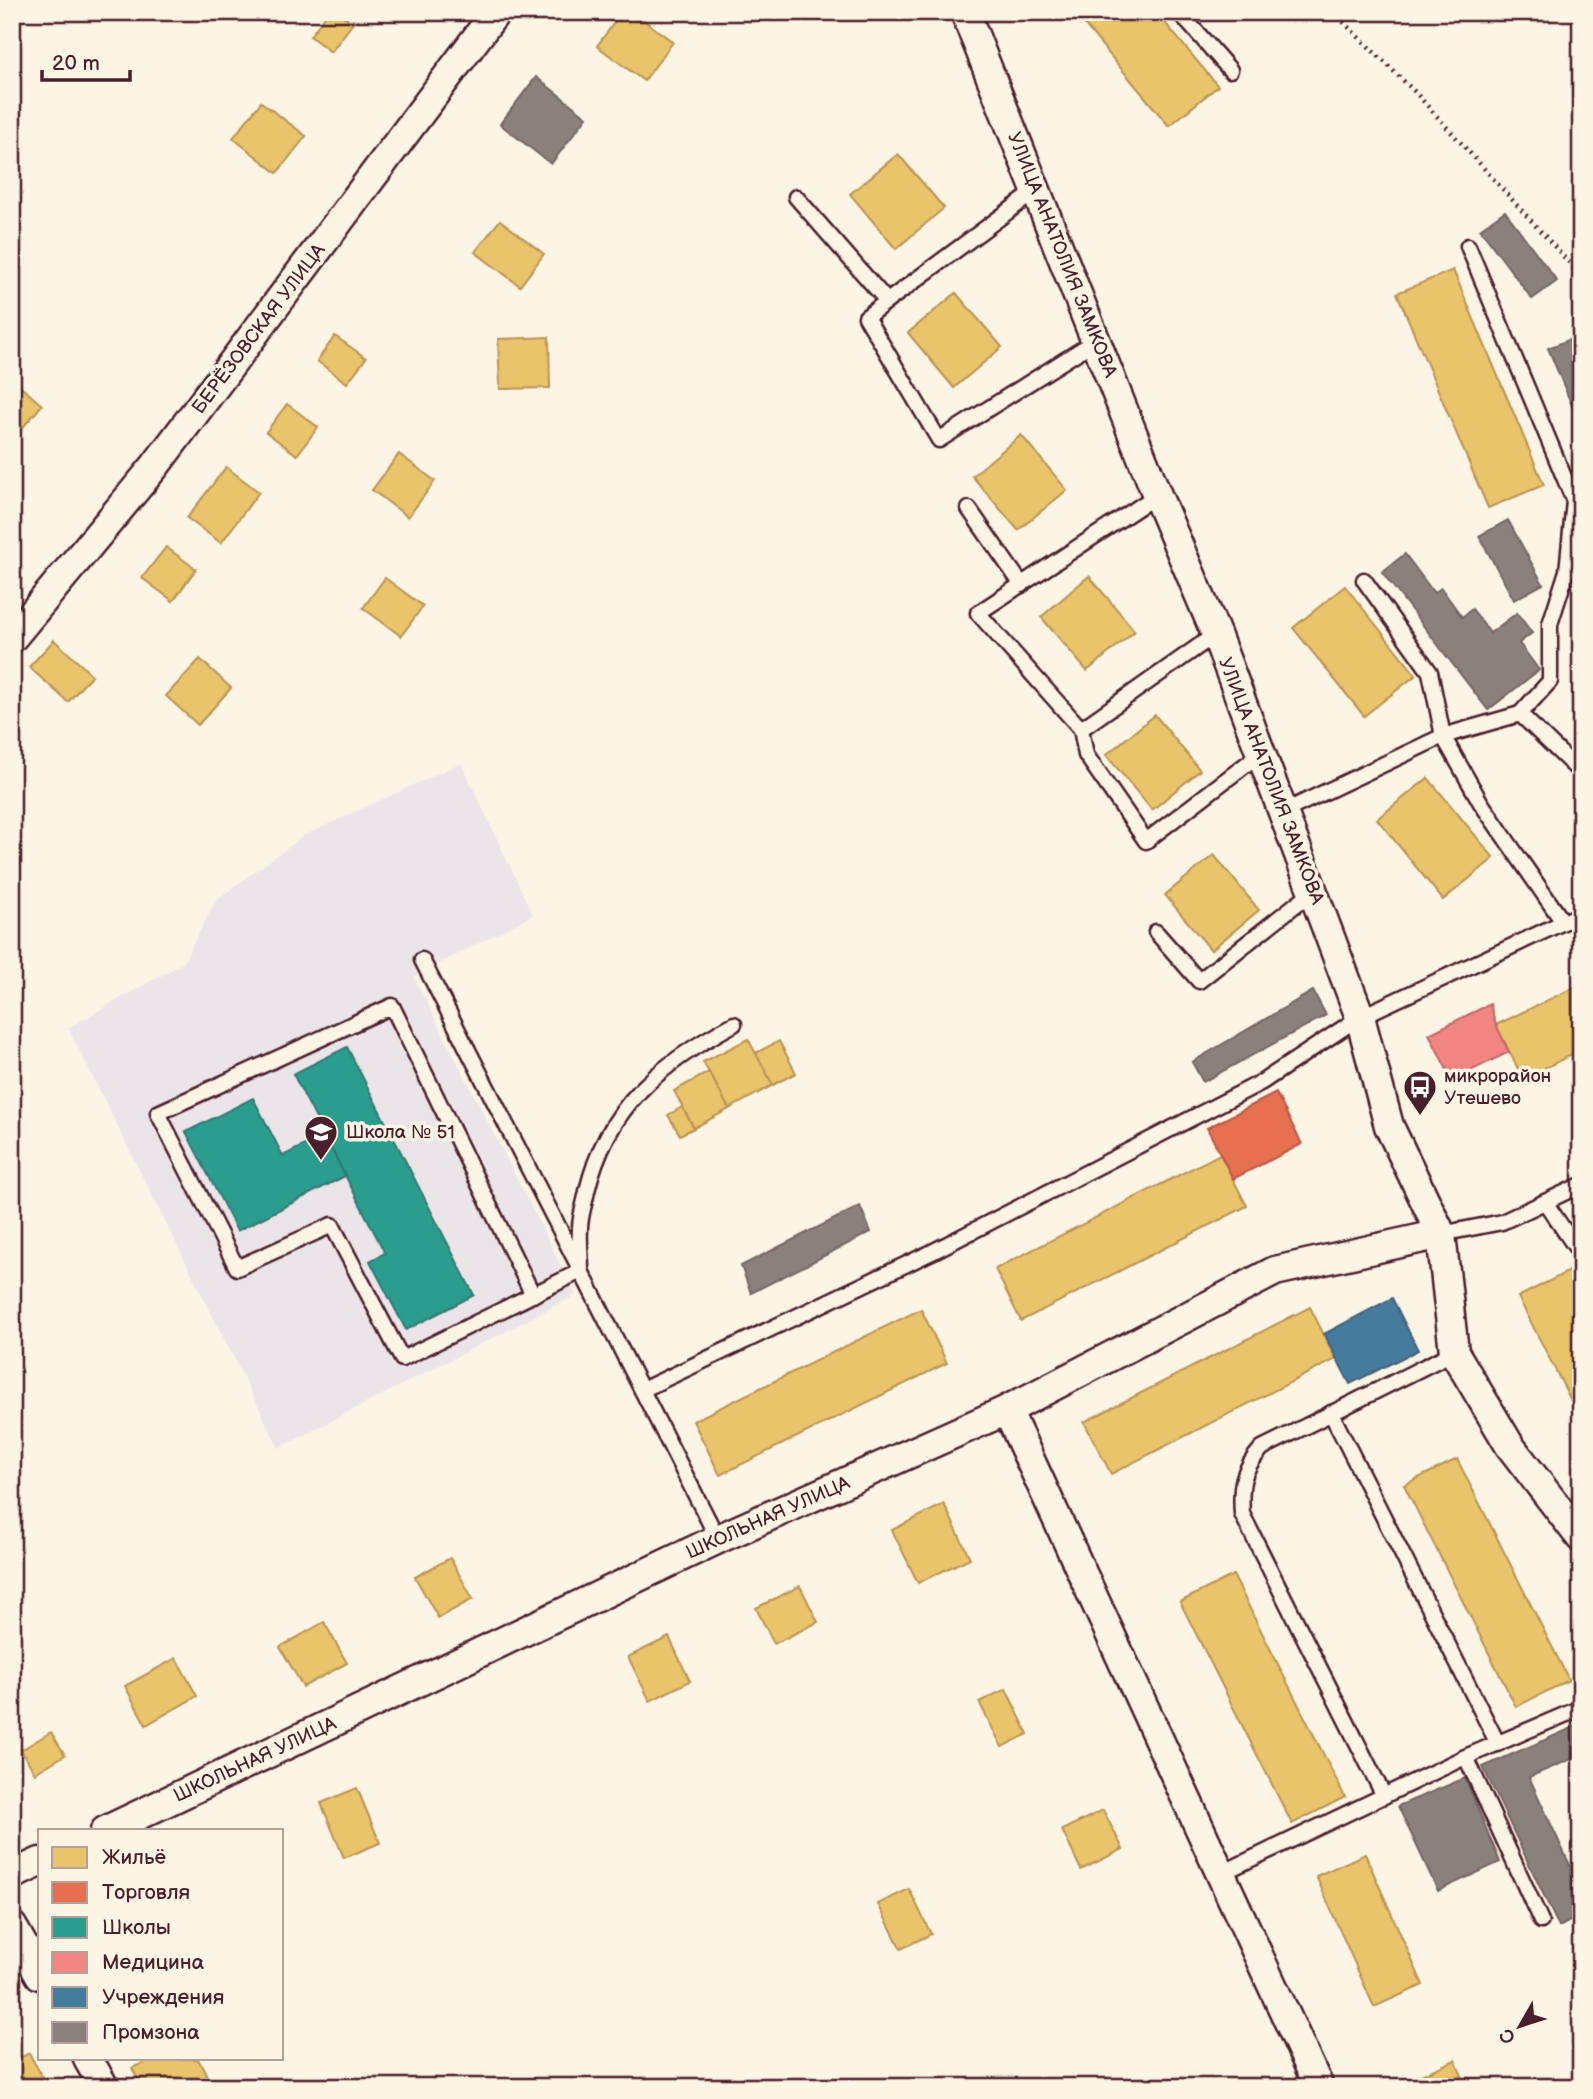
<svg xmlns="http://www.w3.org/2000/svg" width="1593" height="2099" font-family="'Balsamiq Sans',sans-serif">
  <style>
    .built { fill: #ebe5e9 }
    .homes { fill: #e9c46a; stroke: #b99257; stroke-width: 2 }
    .shops { fill: #e76f51; stroke: #b85746; stroke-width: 2 }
    .schools { fill: #2a9d8f; stroke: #347771; stroke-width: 2 }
    .health { fill: #f28482; stroke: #c06668; stroke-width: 2 }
    .public { fill: #457b9d; stroke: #465f7b; stroke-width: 2 }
    .industry { fill: #8a817c; stroke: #776464; stroke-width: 2 }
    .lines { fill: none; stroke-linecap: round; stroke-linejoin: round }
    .service-casing { stroke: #4a1f2b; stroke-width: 19 }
    .minor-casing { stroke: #4a1f2b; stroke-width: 33 }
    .path { stroke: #4a1f2b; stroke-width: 4.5; stroke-dasharray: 2 5; stroke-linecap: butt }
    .service { stroke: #fcf5e5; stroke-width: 14 }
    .minor { stroke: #fcf5e5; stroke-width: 28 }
    .labels { text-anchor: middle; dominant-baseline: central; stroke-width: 7; stroke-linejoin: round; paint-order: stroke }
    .street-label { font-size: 19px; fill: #4a1f2b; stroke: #fcf5e5 }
    .poi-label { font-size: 19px; fill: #4a1f2b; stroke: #fcf5e5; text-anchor: start }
  </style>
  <rect width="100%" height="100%" fill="#fcf5e5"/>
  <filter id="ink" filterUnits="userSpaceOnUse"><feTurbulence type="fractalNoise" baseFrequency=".0143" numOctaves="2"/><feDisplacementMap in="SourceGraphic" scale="14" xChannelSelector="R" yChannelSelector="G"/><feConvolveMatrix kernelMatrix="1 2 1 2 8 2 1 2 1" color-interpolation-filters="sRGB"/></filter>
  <g filter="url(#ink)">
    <path class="built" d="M 461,763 L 533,915 L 414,977 L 576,1295 L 279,1448 L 68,1028 L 183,963 L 216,900 L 305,835 Z"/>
    <g class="homes">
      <path d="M 328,12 L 338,12 L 353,23 L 331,52 L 310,36 Z"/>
      <path d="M 622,12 L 633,12 L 673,42 L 644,81 L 597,46 Z"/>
      <path d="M 1074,12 L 1156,12 L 1218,86 L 1169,126 Z"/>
      <path d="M 261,102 L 306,136 L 277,173 L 233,138 Z"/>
      <path d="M 898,154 L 944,208 L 896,249 L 850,194 Z"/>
      <path d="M 500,220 L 544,254 L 520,286 L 475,252 Z"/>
      <path d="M 1453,270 L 1544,485 L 1488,508 L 1397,293 Z"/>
      <path d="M 956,293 L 1002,347 L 954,388 L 908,333 Z"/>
      <path d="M 335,336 L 366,358 L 347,383 L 317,361 Z"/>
      <path d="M 549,337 L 550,388 L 500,389 L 498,339 Z"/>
      <path d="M 12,379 L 42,405 L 12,440 Z"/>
      <path d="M 287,404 L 318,427 L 297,455 L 266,432 Z"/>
      <path d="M 1021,435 L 1067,490 L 1018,530 L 972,476 Z"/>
      <path d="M 399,454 L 435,481 L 408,517 L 372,490 Z"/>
      <path d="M 226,467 L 259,492 L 221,543 L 187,518 Z"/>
      <path d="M 166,547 L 196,569 L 173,601 L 142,578 Z"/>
      <path d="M 1089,576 L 1135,631 L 1087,671 L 1041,617 Z"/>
      <path d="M 385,578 L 423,606 L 401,636 L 363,608 Z"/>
      <path d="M 1345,586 L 1416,675 L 1364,716 L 1293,628 Z"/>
      <path d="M 54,640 L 92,675 L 68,702 L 29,667 Z"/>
      <path d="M 200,659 L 231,688 L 198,725 L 166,696 Z"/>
      <path d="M 1155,715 L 1200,770 L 1152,810 L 1106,755 Z"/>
      <path d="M 1428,778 L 1494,858 L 1443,900 L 1377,819 Z"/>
      <path d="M 1214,855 L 1259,910 L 1211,950 L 1165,895 Z"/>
      <path d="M 1581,984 L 1581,1050 L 1523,1079 L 1496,1025 Z"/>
      <path d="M 748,1039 L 773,1085 L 729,1109 L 703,1062 Z"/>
      <path d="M 779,1041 L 796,1073 L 773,1085 L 756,1053 Z"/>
      <path d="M 709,1072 L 729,1109 L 694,1128 L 674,1091 Z"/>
      <path d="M 682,1107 L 694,1128 L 680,1135 L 668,1115 Z"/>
      <path d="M 1220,1154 L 1247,1206 L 1021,1321 L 995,1269 Z"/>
      <path d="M 1571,1270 L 1581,1289 L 1581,1420 L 1518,1297 Z"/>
      <path d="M 1310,1307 L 1336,1359 L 1111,1474 L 1084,1422 Z"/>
      <path d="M 921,1309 L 947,1363 L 720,1475 L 693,1421 Z"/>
      <path d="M 1457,1459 L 1569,1680 L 1516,1707 L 1404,1485 Z"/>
      <path d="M 944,1504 L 970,1558 L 918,1583 L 892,1530 Z"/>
      <path d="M 450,1558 L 473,1599 L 438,1618 L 415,1577 Z"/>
      <path d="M 1233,1575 L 1345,1797 L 1292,1824 L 1180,1602 Z"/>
      <path d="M 800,1586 L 818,1622 L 774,1644 L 756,1608 Z"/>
      <path d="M 324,1622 L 347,1663 L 303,1687 L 280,1647 Z"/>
      <path d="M 669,1637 L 690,1681 L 650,1701 L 628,1657 Z"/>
      <path d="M 176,1658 L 197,1696 L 146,1725 L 125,1686 Z"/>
      <path d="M 1006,1689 L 1028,1734 L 1002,1747 L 979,1702 Z"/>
      <path d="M 51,1732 L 65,1755 L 35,1773 L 21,1750 Z"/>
      <path d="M 357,1788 L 380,1843 L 344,1858 L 321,1803 Z"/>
      <path d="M 1103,1810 L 1123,1849 L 1081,1870 L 1062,1830 Z"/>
      <path d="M 1365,1854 L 1423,1985 L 1374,2007 L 1316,1876 Z"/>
      <path d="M 909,1889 L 931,1934 L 901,1949 L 878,1904 Z"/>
      <path d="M 29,2053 L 48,2087 L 12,2087 L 12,2063 Z"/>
      <path d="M 152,2059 L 198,2059 L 207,2076 L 186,2087 L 142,2087 L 132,2068 Z"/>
      <path d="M 1455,2060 L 1467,2087 L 1417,2087 L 1414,2078 Z"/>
    </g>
    <path class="shops" d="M 1276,1093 L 1302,1144 L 1233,1179 L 1207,1128 Z"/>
    <g class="schools">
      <path d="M 347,1047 L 474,1295 L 406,1330 L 370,1261 L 385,1253 L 293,1074 Z"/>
      <path d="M 253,1098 L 283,1156 L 324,1135 L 345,1176 L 237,1231 L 186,1132 Z"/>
    </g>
    <path class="health" d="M 1490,1004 L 1496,1025 L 1509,1052 L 1452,1080 L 1429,1034 Z"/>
    <path class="public" d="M 1392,1298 L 1418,1350 L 1350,1384 L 1324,1334 Z"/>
    <g class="industry">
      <path d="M 536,77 L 587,117 L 551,164 L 500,124 Z"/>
      <path d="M 1505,211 L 1557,281 L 1532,299 L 1480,229 Z"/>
      <path d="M 1578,336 L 1581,343 L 1581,427 L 1548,348 Z"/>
      <path d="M 1508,520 L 1543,584 L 1514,600 L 1479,536 Z"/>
      <path d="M 1405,554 L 1434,593 L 1441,588 L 1462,617 L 1472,609 L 1490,633 L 1517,613 L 1532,633 L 1519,643 L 1539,670 L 1488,710 L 1382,572 Z"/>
      <path d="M 1313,991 L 1326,1015 L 1203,1082 L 1192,1062 Z"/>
      <path d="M 860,1206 L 871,1232 L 751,1293 L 741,1266 Z"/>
      <path d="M 1581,1724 L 1581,1755 L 1529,1777 L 1581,1889 L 1581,1915 L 1559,1927 L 1483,1767 Z"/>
      <path d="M 1465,1778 L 1500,1862 L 1438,1891 L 1398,1806 Z"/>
    </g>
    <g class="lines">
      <defs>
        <g id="service">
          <path d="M 1179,12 L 1230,70"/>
          <path d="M 1037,190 L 866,317 L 939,440 L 1095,341"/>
          <path d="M 796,197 L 887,301"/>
          <path d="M 1157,495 L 978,613 L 1081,729 L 1216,634"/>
          <path d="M 969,509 L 1022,585"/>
          <path d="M 1364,580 L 1430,672 L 1443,736 L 1481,803 L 1563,922"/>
          <path d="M 1520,714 L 1581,773"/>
          <path d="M 1081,729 L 1086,755 L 1146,841 L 1261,753"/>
          <path d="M 1283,812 L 1443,736 L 1520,714 L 1550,681 L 1550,624 L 1567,571 L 1574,501 L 1468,246"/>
          <path d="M 1156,932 L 1199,981 L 1313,891"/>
          <path d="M 422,960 L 718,1539"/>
          <path d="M 1545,1202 L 1581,1255"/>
          <path d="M 1441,1234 L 1502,1222 L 1581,1185"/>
          <path d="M 533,1295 L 392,1006 L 158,1113 L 237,1268 L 332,1225 L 402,1359 L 581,1271 C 581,1257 579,1242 580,1228 C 580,1216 585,1203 587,1191 C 607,1106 660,1064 734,1024"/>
          <path d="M 642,1390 L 932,1252 L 1262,1082 L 1360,1017 L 1581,914"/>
          <path d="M 1331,1413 L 1498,1744"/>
          <path d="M 1466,1757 L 1541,1921"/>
          <path d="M 1384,1796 L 1242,1514 C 1240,1485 1242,1470 1262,1448 L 1454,1352"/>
          <path d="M 1222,1873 L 1463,1758 L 1576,1710 L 1581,1705"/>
        </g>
        <g id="minor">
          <path d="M 965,12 L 1157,495 L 1216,634 L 1360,1017 L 1389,1126 L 1441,1234 L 1454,1352 L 1510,1446 L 1581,1538"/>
          <path d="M 12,638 L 155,466 L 496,12"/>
          <path d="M 1007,1410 L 1319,2087"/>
          <path d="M 105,1831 L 718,1539 L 1007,1410 L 1275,1271 L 1441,1234"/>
          <path d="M 12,1875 L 40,1862"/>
          <path d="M 12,1926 L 40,1975"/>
          <path d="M 88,2059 L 104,2087"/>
        </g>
      </defs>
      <use href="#service" class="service-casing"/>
      <use href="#minor" class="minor-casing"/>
      <path class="path" d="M 1333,12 L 1415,92 L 1581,276"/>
      <use href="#service" class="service"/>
      <use href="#minor" class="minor"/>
    </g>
  </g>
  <defs>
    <symbol id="bus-pin" viewBox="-11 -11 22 30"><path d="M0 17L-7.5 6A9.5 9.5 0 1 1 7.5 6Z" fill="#4a1f2b" stroke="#fcf5e5"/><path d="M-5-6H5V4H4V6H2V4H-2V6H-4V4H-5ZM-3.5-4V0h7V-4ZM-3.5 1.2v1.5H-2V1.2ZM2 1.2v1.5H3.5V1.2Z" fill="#fff"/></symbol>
    <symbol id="school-pin" viewBox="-11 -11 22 30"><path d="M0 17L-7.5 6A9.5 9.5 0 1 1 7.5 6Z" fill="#4a1f2b" stroke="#fcf5e5"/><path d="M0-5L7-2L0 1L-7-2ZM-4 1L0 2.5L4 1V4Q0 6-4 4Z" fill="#fff"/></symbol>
  </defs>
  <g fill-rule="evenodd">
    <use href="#bus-pin" x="1401" y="1068" width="38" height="52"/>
    <use href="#school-pin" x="302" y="1113" width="38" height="52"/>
  </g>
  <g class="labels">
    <g class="street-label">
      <text transform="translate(1062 255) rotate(68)">УЛИЦА АНАТОЛИЯ ЗАМКОВА</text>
      <text transform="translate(259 329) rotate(-53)">БЕРЁЗОВСКАЯ УЛИЦА</text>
      <text transform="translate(1271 781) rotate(69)">УЛИЦА АНАТОЛИЯ ЗАМКОВА</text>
      <text transform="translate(768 1518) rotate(-24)">ШКОЛЬНАЯ УЛИЦА</text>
      <text transform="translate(255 1760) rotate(-25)">ШКОЛЬНАЯ УЛИЦА</text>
    </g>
    <g class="poi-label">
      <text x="1444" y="1076">микрорайон<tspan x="1444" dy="22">Утешево</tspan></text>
      <text x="346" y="1132">Школа № 51</text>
    </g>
  </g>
  <rect width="1593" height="2099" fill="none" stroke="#fcf5e5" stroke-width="42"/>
  <rect x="21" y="21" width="1551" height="2057" fill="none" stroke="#4a1f2b" stroke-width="2.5" filter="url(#ink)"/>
  <rect x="38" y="1829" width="245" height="231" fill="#fcf5e5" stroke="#b59f9b" stroke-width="2"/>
  <rect x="52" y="1847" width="35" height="21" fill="#e9c46a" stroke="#b59f9b" stroke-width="2"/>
  <text x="102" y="1864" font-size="21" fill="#4a1f2b">Жильё</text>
  <rect x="52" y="1882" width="35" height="21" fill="#e76f51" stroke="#b59f9b" stroke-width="2"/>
  <text x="102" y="1899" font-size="21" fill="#4a1f2b">Торговля</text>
  <rect x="52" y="1917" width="35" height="21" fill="#2a9d8f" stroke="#b59f9b" stroke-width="2"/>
  <text x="102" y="1934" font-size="21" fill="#4a1f2b">Школы</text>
  <rect x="52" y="1952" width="35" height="21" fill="#f28482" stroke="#b59f9b" stroke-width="2"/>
  <text x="102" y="1969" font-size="21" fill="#4a1f2b">Медицина</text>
  <rect x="52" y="1987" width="35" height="21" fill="#457b9d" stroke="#b59f9b" stroke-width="2"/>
  <text x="102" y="2004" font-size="21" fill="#4a1f2b">Учреждения</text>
  <rect x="52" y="2022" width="35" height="21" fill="#8a817c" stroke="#b59f9b" stroke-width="2"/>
  <text x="102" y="2039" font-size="21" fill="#4a1f2b">Промзона</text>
  <g transform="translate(1520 2026) rotate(231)" stroke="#fcf5e5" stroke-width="5" paint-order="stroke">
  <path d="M0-5L12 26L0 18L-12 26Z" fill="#4a1f2b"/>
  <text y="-10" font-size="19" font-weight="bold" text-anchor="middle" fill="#4a1f2b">С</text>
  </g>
  <path d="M42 70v10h88v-10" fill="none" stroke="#4a1f2b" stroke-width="3.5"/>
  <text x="52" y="70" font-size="21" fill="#4a1f2b" stroke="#fcf5e5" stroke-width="5" paint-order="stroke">20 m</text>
</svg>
